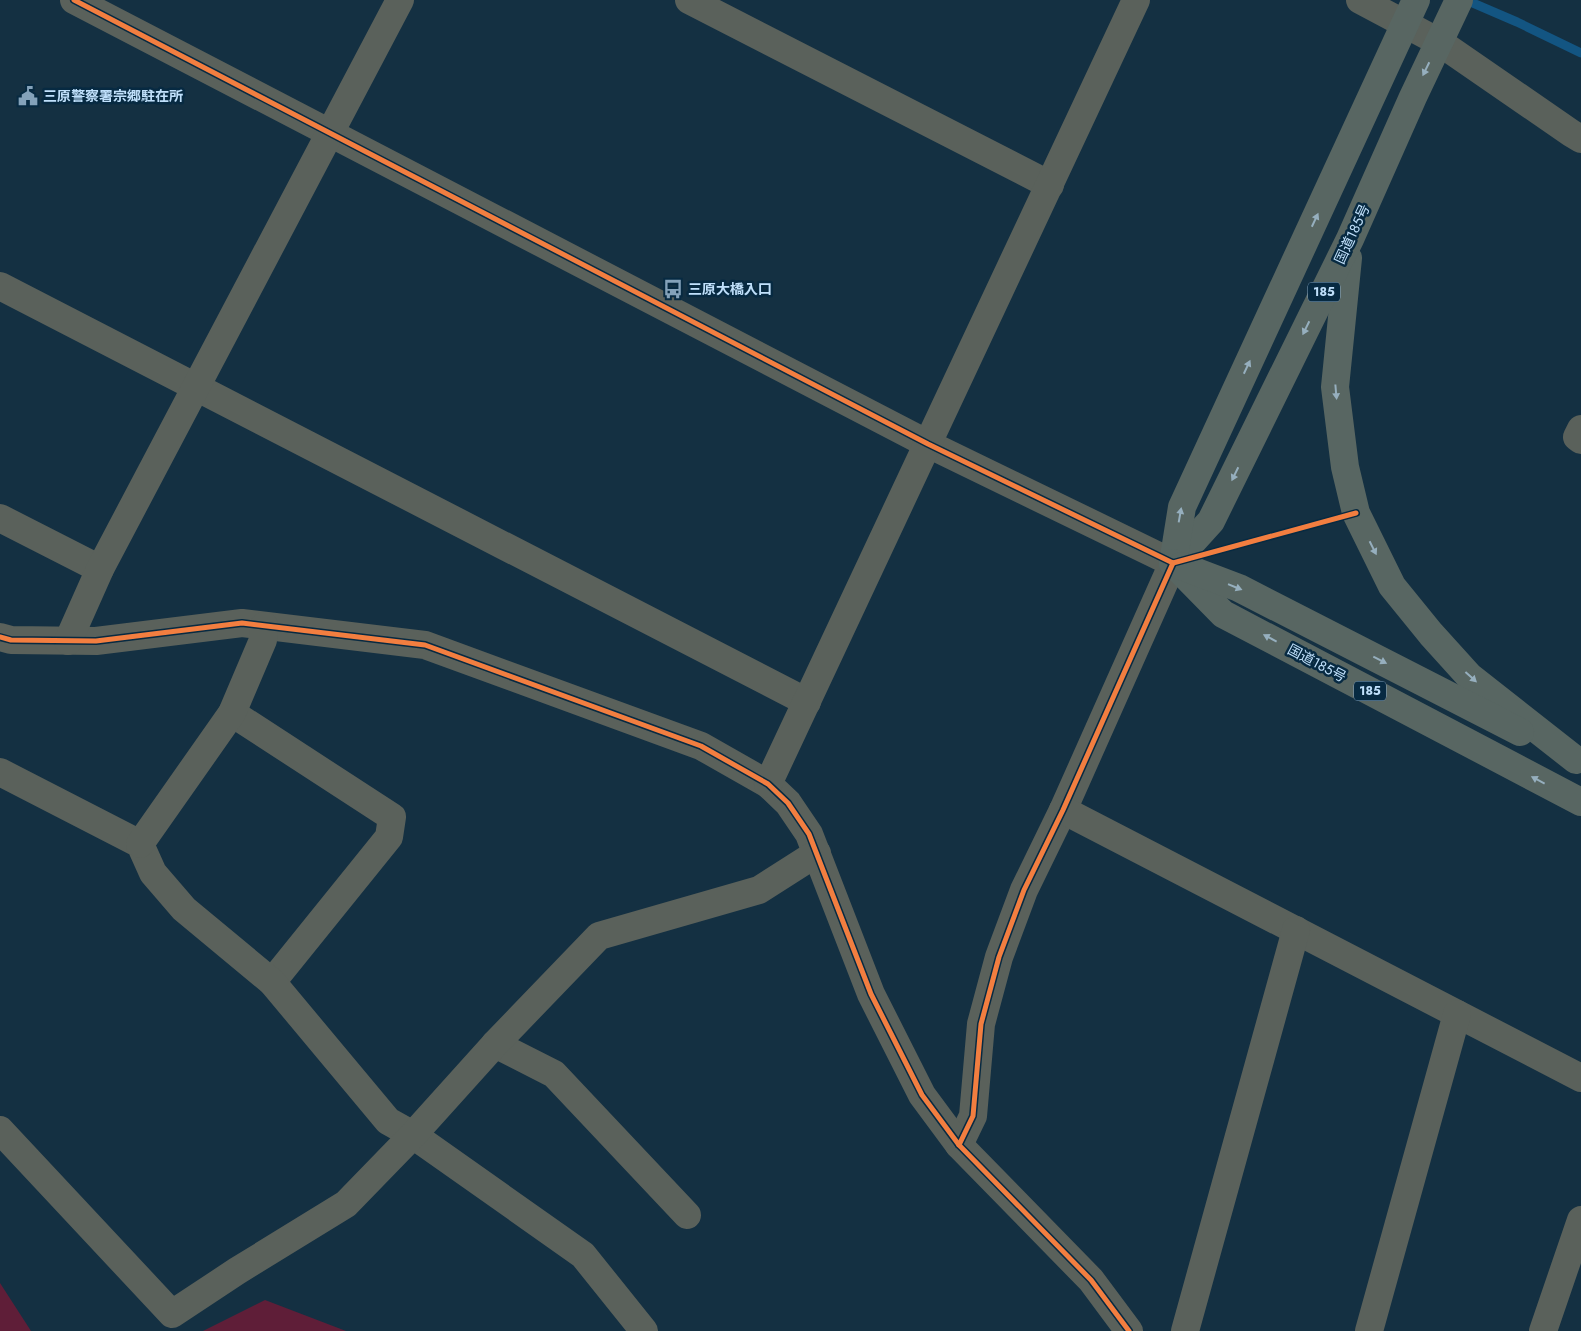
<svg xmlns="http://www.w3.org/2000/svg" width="1581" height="1331" font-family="Jost,'Noto Sans JP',sans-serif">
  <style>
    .green { fill: #5f1e38 }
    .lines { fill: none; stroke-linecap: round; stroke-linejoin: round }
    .stream { stroke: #135582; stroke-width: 9 }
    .minor { stroke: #5a615b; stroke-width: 28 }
    .highway { stroke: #586662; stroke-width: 28 }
    .cycleway-casing { stroke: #072a42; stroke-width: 8 }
    .cycleway { stroke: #f27e40; stroke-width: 5 }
    .oneway { fill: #96afbe }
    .labels { text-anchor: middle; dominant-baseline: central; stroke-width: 5; stroke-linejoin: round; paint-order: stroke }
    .shield { fill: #072a42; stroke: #88a9c4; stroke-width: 1 }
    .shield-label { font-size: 12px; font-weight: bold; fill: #c0e0fb }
    .poi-label { font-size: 14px; font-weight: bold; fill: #c0e0fb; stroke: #072a42; text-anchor: start }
    .street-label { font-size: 14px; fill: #c0e0fb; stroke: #072a42 }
  </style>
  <rect width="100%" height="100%" fill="#143042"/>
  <g class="green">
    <path d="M 0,1283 L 31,1331 L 0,1331 Z"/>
    <path d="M 265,1300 L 346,1331 L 203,1331 Z"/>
  </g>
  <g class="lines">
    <path class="stream" d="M 1466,0 L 1517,22 L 1581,53"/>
    <g class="minor">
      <path d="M 74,0 L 928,444 L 1173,563 L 1063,810 L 1024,890 L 999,957 L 981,1024 L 973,1116 L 959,1145"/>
      <path d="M 689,0 L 1050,185"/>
      <path d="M 1360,0 L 1439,42 L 1571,133 L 1581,139"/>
      <path d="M 0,286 L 807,702"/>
      <path d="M 1581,429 L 1577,437 L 1581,440"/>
      <path d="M 0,518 L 100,569"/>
      <path d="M 0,637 L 11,640 L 96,641 L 242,623 L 425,645 L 701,746 L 768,784 L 788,803 L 809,834 L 871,994 L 922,1095 L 959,1145 L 1091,1280 L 1129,1331"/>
      <path d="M 68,641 L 100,569 L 400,0"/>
      <path d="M 232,713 L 392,817 L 389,837 L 272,982"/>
      <path d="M 0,772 L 140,844 L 153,873 L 184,909 L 272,982 L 388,1121 L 413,1135 L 583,1255 L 644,1331"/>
      <path d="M 768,784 L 1136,0"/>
      <path d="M 1063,810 L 1581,1078"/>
      <path d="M 140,844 L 232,713 L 263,640 L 264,626"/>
      <path d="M 495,1044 L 554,1074 L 687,1215"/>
      <path d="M 0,1130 L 172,1314 L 237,1271 L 346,1204 L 413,1135 L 495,1044 L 599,936 L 759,890 L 817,853"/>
      <path d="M 1185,1331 L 1296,930"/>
      <path d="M 1369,1331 L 1457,1014"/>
      <path d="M 1543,1331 L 1581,1220"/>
    </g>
    <g class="highway">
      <path d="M 1348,258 L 1335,387 L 1345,467 L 1356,513 L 1392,586 L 1431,634 L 1469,676 L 1576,760"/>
      <path d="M 1173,563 L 1211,521 L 1350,239 L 1413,97 L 1459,0"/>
      <path d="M 1173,563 L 1182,507 L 1416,0"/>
      <path d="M 1173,563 L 1223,614 L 1581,802"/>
      <path d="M 1181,566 L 1239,588 L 1520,732"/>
    </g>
    <defs>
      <g id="cycleway">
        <path d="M 74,0 L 928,444 L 1173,563 L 1356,513"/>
        <path d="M 0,637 L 11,640 L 96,641 L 242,623 L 425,645 L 701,746 L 768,784 L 788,803 L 809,834 L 871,994 L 922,1095 L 959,1145 L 1091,1280 L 1129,1331"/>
        <path d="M 959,1145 L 973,1116 L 981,1024 L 999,957 L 1024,890 L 1063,810 L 1173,563"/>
      </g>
    </defs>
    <use href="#cycleway" class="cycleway-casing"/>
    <use href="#cycleway" class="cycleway"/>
  </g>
  <defs><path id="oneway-solid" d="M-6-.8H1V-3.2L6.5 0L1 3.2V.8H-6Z" transform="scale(1.25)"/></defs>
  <g class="oneway">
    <use href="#oneway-solid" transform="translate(1426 69) rotate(116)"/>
    <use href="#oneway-solid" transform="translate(1315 220) rotate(-65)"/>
    <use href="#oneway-solid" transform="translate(1306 328) rotate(116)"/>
    <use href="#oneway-solid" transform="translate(1247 367) rotate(-65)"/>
    <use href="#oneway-solid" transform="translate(1336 392) rotate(85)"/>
    <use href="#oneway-solid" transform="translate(1235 474) rotate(116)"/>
    <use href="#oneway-solid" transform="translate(1180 515) rotate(-80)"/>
    <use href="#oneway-solid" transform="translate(1373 548) rotate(63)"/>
    <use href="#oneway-solid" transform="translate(1235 587) rotate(22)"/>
    <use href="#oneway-solid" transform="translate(1270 638) rotate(-152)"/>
    <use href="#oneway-solid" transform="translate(1380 660) rotate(27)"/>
    <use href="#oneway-solid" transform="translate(1471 677) rotate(42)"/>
    <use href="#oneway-solid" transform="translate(1538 780) rotate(-152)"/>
  </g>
  <defs>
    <symbol id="civic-bare" viewBox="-9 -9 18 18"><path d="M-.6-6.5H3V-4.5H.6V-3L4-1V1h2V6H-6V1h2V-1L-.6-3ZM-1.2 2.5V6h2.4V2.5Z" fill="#84a2ba" stroke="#072a42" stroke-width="2.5" paint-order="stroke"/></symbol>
    <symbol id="bus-bare" viewBox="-9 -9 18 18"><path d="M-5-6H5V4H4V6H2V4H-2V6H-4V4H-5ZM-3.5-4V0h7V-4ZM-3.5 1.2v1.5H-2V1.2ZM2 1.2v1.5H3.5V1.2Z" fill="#84a2ba" stroke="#072a42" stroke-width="2.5" paint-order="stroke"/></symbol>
  </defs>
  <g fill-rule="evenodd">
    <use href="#civic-bare" x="14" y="82" width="28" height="28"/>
    <use href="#bus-bare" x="659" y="275" width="28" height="28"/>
  </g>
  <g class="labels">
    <g class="shield">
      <rect x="1308" y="282.5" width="32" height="19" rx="4"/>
      <rect x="1354" y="681.5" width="32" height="19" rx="4"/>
    </g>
    <g class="shield-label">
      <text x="1324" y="292">185</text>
      <text x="1370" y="691">185</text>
    </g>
    <g class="poi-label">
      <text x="43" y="96">三原警察署宗郷駐在所</text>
      <text x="688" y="289">三原大橋入口</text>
    </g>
    <g class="street-label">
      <text transform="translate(1352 234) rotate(-65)">国道185号</text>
      <text transform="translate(1317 663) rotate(28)">国道185号</text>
    </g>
  </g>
</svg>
